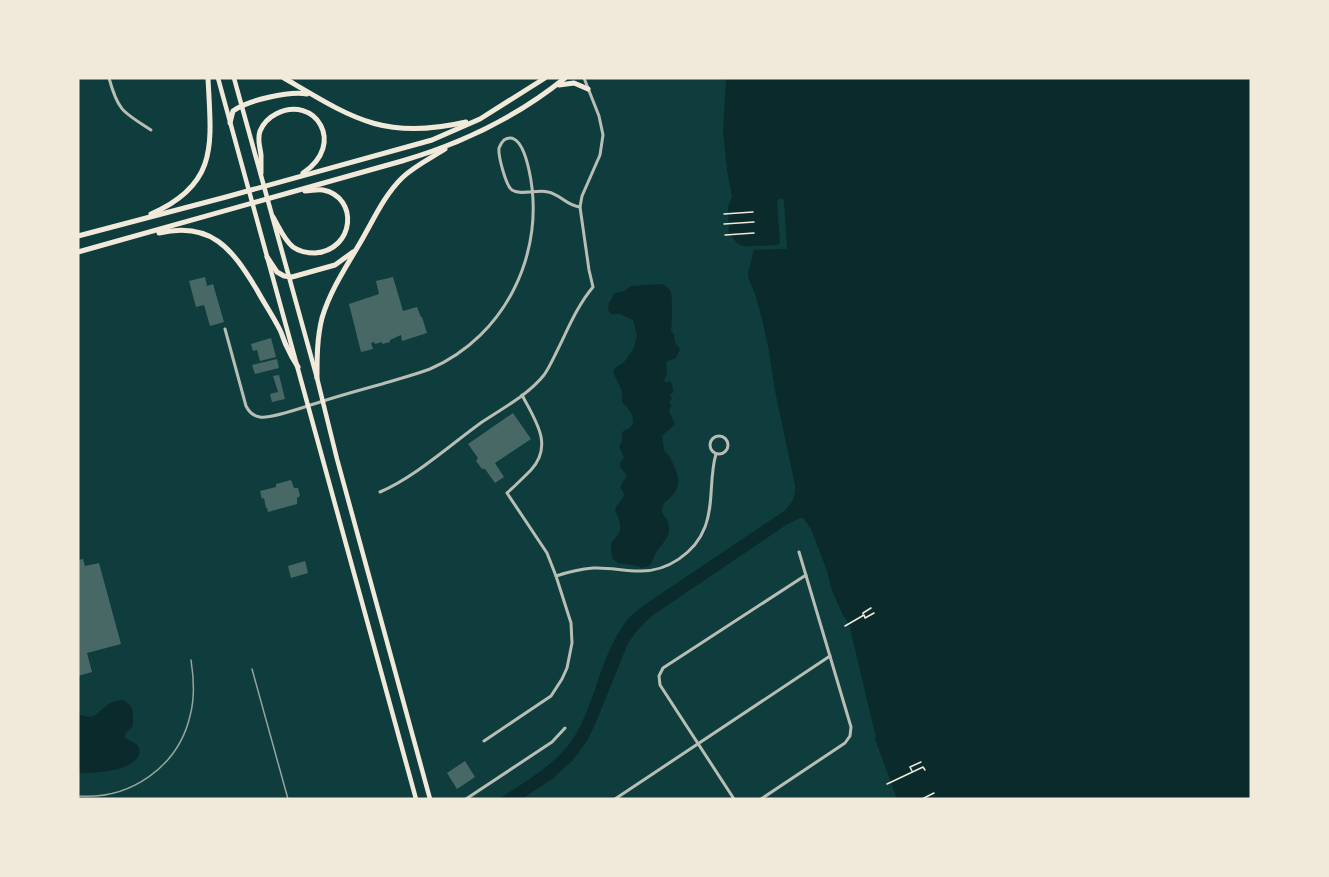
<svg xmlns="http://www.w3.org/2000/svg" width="1329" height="877" font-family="Commissioner,sans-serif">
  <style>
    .water { fill: #0a2a2b }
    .pier { fill: #0f3d3e }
    .building { fill: #486865 }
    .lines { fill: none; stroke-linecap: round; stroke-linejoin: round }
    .path { stroke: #f1e9da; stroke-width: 1.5 }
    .minor { stroke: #b8beb3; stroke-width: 3 }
    .primary { stroke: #f1e9da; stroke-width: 4.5 }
    .trunk { stroke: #f1e9da; stroke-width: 5 }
    .rail { stroke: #97a49c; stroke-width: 1.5 }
  </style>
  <rect width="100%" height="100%" fill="#0f3d3e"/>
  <g class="water">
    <path d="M 726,78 L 1251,78 L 1251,799 L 897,799 L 875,739 L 876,737 L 872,721 L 849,624 L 843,615 L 831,588 L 827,571 L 811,529 L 803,518 L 800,518 L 786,525 L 653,615 L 640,627 L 628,643 L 594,727 L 587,741 L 572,761 L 552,779 L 522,799 L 499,799 C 527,780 558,764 576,734 C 595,701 600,661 621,629 C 627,618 637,610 647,603 L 784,511 C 792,503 796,497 795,485 L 775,391 L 769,351 L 762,319 L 755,294 L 748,277 L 748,273 L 754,250 L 738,244 L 729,234 L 728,207 L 732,196 L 727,170 L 723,131 Z"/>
    <path d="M 662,284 C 674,291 671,293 672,305 C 672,314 672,322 671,331 L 674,334 L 675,342 L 680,349 L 676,358 L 666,362 L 667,374 L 664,380 L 666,383 L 670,381 C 672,383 674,390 673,393 L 670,394 L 672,399 L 669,402 L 671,405 L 669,412 L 675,424 L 662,436 C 663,440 663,446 664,450 C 665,452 668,454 670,457 C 672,462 678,473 678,478 C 680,498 663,497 662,510 C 661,514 669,520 669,526 C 671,537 661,545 655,554 C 653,558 652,564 649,566 C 647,567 641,568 640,568 L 639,566 L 618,563 L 614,560 L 612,557 L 611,547 L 612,541 C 624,533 621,521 615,510 L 616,507 L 624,496 L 623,491 L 620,488 L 623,481 L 627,477 L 626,474 L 620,467 L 620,463 L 624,458 L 619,446 L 622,441 L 622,432 L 628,429 L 633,424 C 634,410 627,411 622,401 C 624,386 616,383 613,371 L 615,368 L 624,362 L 633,350 L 637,336 L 633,320 L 620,314 L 611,314 L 608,310 L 609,303 L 615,293 L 624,291 L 631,286 Z"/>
    <path d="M 123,700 C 135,705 133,715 133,726 L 126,733 L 124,737 C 129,741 137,742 139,748 C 145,771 91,774 78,773 L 78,714 C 97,721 95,713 109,704 C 113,701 118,701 123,700 Z"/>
  </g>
  <path class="pier" d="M 779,199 L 783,199 L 784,201 L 787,249 L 743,250 L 735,247 L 777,245 L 780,243 L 777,202 Z"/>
  <g class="building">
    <path d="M 205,277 L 207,286 L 213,284 L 224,322 L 210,326 L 204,305 L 196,307 L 189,281 Z"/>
    <path d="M 393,277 L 403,311 L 417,307 L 421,317 L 422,317 L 427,333 L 402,341 L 401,335 L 390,340 L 390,342 L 382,344 L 382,342 L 375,344 L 374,342 L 371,343 L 373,349 L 361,352 L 349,304 L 379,294 L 376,281 Z"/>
    <path d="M 271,338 L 276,357 L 260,361 L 257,350 L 253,351 L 251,344 Z"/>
    <path d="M 277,359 L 279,368 L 255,374 L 252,365 Z"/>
    <path d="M 279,375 L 285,399 L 272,402 L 270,394 L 278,392 L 273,376 Z"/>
    <path d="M 513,413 L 531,439 L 495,463 L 504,477 L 495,483 L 485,469 L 482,469 L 476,461 L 478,458 L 468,444 Z"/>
    <path d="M 291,480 L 294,488 L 298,488 L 300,496 L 297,498 L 297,504 L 268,512 L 267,508 L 266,508 L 264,498 L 262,499 L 260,491 L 276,487 L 276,484 Z"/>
    <path d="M 83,559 L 85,566 L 99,563 L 121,644 L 87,653 L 92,672 L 78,676 L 78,560 Z"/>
    <path d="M 305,561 L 308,573 L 291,578 L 288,566 Z"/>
    <path d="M 465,761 L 475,777 L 457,789 L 447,773 Z"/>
  </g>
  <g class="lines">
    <g class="path">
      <path d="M 724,214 L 753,212"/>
      <path d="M 724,224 L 754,222"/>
      <path d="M 725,235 L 754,233"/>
      <path d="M 863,614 L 863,613 L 871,608"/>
      <path d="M 845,626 L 864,615 L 865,618 L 874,613"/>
      <path d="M 912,771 L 910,767 L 921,762"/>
      <path d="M 887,784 L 923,767 L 925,770"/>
      <path d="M 922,799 L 934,793"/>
    </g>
    <g class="minor">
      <path d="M 109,78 C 118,111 123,112 151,130"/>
      <path d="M 225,329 L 246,406 C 249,412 253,416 260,417 C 271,419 304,407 317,403 C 338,396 360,390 382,384 C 398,379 414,375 430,369 C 506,336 547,251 529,170 C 527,161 520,130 504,140 C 502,142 500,145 499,148 C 498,156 506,186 512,190 C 522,196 537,189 548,192 C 560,194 567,206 580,207"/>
      <circle cx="719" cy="445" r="9"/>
      <path d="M 380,492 C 415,477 450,445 482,422 C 503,408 528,395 544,375 C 549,368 553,359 557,351 C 568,329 577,306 593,287 L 589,270 L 580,207 L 582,196 L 600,155 L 603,135 L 599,116 L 584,78"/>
      <path d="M 556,576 C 568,572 580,569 593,568 C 608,567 624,571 639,571 C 667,572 695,553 705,527 C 714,504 709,477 716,454"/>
      <path d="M 484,741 L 551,696 L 562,679 L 567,668 L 572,643 L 571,623 L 556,576 L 547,553 L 507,493 C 515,486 523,478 531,470 C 554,445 535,420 522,395"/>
      <path d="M 466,799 L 552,742 L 565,728"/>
      <path d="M 615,799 L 830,656"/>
      <path d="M 734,799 L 660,685 L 659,676 L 663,668 L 806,575"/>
      <path d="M 761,799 L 845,743 L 850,736 L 851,727 L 799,552"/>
    </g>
    <g class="primary">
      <path d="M 218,78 L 416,799"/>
      <path d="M 234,78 L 317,378 L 337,459 L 430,799"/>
    </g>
    <g class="trunk">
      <path d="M 284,78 C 352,118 384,141 466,122"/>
      <path d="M 559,85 L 574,83 L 588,89"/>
      <path d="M 230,123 L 233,111 C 248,100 289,91 307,94"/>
      <path d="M 261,173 C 261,167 261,161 261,155 C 260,146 257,140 260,131 C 263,124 268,118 276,114 C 315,94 347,144 303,173"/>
      <path d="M 151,214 C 220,184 211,142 208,78"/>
      <path d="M 273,217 C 279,227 284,240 293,247 C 300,252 308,253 315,253 C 355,250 359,197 323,190 C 317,189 311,191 305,191"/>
      <path d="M 159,233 C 212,221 232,249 257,290 C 264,303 273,316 280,330 C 283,336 284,342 287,347 C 290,354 294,361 298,367"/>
      <path d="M 78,236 L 226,197 L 432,140 L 480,119 L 545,78"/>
      <path d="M 78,252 L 402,161 C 460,144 518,116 565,78"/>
      <path d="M 267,257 L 277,272 L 284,276 L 292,277 L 335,265 L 353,252"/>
      <path d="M 317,378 C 317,358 317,338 322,318 C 330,291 346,267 360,243 C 373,221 384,195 403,177 C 415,166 431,158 445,149"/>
    </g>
    <g class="rail">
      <path d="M 252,669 L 288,799"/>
      <path d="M 78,796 C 130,800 178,767 190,716 C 195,698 194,679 191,660"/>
    </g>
  </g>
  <rect width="1329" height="877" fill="none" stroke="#f1e9da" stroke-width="159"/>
</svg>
